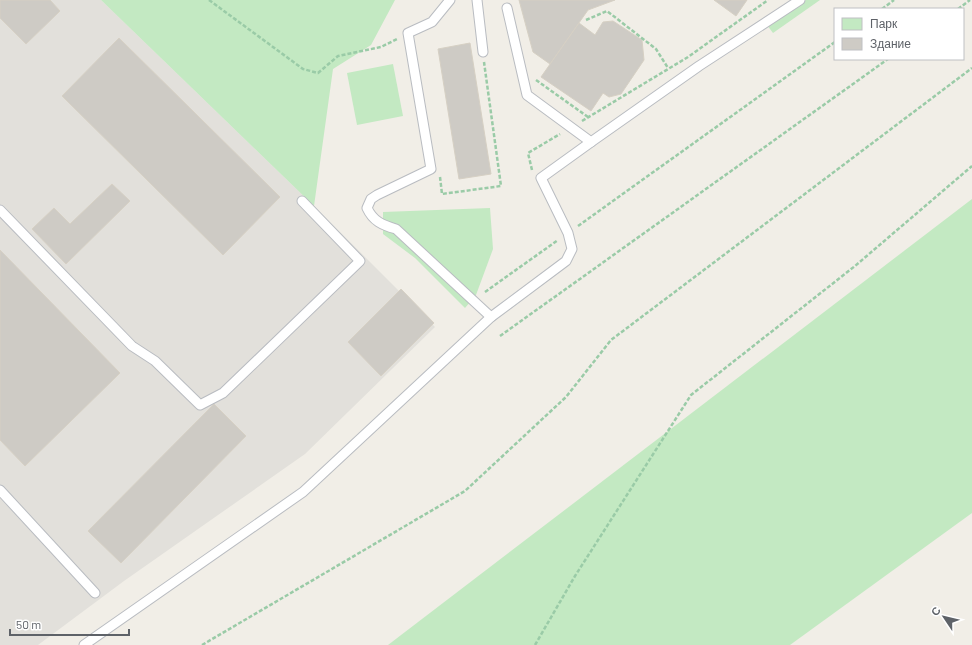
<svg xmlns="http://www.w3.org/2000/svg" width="972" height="645" font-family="Barlow,sans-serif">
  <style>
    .industrial { fill: #e2e0db }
    .green { fill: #c3e9c2 }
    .building { fill: #cecbc5; stroke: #d6d0c4 }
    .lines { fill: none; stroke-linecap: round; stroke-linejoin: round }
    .lane-casing { stroke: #b9bcc1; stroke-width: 11 }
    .path { stroke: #9acba7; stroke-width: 2.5; stroke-dasharray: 4 2; stroke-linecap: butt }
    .lane { stroke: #fff; stroke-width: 9 }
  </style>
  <rect width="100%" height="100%" fill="#f1eee7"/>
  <path class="industrial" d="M 0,0 L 101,0 L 314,206 L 435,327 L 305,454 L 124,581 L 38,645 L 0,645 Z"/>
  <g class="green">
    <path d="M 101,0 L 395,0 L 371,45 L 333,69 L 314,206 Z"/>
    <path d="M 806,0 L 820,0 L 773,33 L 767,25 Z"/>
    <path d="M 393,64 L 403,116 L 357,125 L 347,73 Z"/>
    <path d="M 972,199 L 972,513 L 790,645 L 388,645 Z"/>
    <path d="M 490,208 L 493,249 L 476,295 L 465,308 L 415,258 L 383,234 L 383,212 Z"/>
  </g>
  <g class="building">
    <path d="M 0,0 L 50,0 L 60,11 L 26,44 L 0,18 Z"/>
    <path d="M 519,0 L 615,0 L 588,10 L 550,64 L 533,52 Z"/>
    <path d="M 714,0 L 747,0 L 736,16 Z"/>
    <path d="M 613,21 L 642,40 L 644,60 L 621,94 L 609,97 L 603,93 L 591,111 L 541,77 L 579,23 L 595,35 L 603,22 Z"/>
    <path d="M 119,38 L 280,197 L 223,255 L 62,96 Z"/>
    <path d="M 470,43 L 491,174 L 459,179 L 438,49 Z"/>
    <path d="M 112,184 L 130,201 L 66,264 L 32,229 L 54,208 L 70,224 Z"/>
    <path d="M 0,250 L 120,373 L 25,466 L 0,440 Z"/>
    <path d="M 401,289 L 434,323 L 381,376 L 348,342 Z"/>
    <path d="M 214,404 L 246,436 L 121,563 L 88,531 Z"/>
  </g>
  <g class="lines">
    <defs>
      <g id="lane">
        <path d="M 450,0 L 432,22 L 408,33 L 431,169 L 377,195 L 371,199 L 367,208 C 373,221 382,225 396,229 L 491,317"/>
        <path d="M 477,0 L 483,52"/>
        <path d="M 507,8 L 527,95 L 591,142 L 699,66 L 800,0"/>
        <path d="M 0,210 L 132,346 L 155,361 L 200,405 L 223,393 L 360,261 L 302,201"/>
        <path d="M 0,490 L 95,593"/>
        <path d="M 84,645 L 303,492 L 491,317 L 566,261 L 572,249 L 568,233 L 541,178 L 591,142"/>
      </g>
    </defs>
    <use href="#lane" class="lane-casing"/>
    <g class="path">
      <path d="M 209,0 L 303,69 L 318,73 L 338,56 L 381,47 L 397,39"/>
      <path d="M 882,9 L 894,0"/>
      <path d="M 958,9 L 970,0"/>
      <path d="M 586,20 L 607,11 L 656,49 L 668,68"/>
      <path d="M 536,80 L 588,117"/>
      <path d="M 582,121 L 688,57 L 768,0"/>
      <path d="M 532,170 L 528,153 L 560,134"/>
      <path d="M 440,177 L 442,194 L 501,186 L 484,62"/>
      <path d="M 578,226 L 835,42"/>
      <path d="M 485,292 L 558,240"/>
      <path d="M 500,336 L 888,59"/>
      <path d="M 202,645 L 465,491 L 566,397 L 611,340 L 972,68"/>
      <path d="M 535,645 L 575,576 L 691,395 L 855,266 L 972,166"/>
    </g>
    <use href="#lane" class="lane"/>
  </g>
  <rect x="834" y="8" width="130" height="52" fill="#ffffff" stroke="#bfc0c3"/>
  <rect x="842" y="18" width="20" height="12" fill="#c3e9c2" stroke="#bfc0c3"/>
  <text x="870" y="28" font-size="12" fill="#5e6268">Парк</text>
  <rect x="842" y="38" width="20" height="12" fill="#cecbc5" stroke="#bfc0c3"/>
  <text x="870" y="48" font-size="12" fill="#5e6268">Здание</text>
  <g transform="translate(944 617) rotate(305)" stroke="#ffffff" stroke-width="3" paint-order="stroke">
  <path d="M0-3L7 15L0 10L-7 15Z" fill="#5e6268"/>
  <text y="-6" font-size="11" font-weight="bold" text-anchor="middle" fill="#5e6268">С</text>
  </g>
  <path d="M10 629v6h119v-6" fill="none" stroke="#5e6268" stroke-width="2"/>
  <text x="16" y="629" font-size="12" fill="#5e6268" stroke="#ffffff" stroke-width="3" paint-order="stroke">50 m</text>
</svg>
